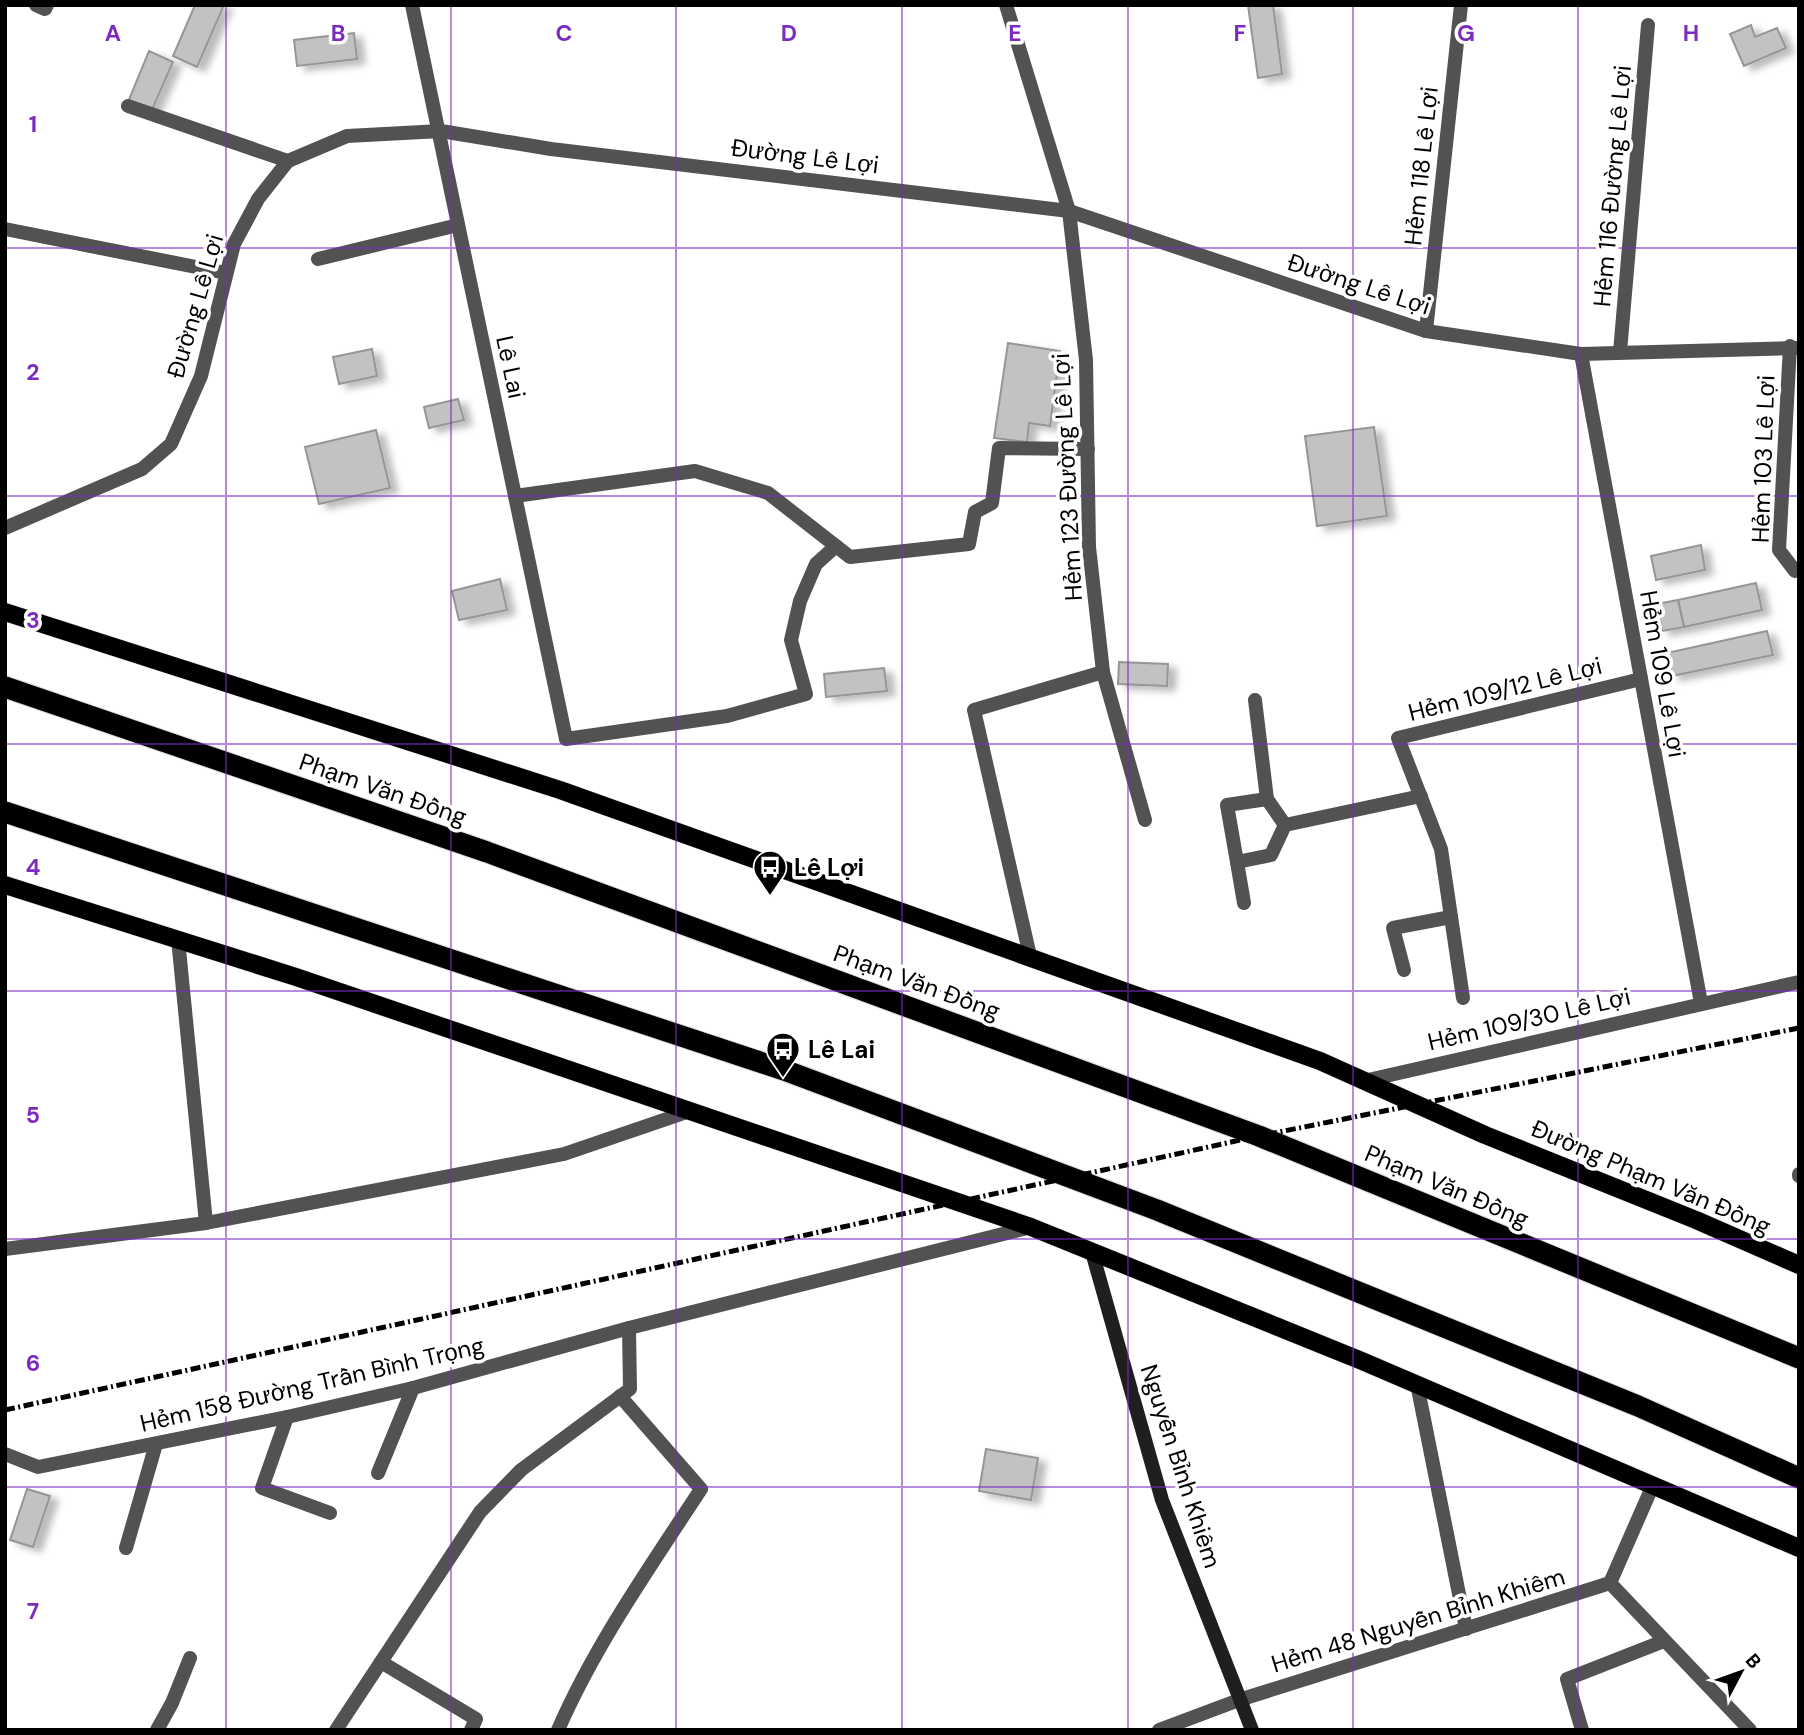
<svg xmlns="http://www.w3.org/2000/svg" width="1804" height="1735" font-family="'DM Sans',sans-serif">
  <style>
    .building { fill: #c2c2c2; stroke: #969696; stroke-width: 2; filter: url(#shadow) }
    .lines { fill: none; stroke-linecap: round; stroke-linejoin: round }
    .primary-casing { stroke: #dbdbdb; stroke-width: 19 }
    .highway-casing { stroke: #dbdbdb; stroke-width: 23 }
    .lane { stroke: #525252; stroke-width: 14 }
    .street { stroke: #525252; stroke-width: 14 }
    .secondary { stroke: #1f1f1f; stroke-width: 14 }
    .primary { stroke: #000; stroke-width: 18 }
    .highway { stroke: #000; stroke-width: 21 }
    .rail { stroke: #000; stroke-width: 5; stroke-dasharray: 10 3.5 2 3.5; stroke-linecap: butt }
    .grid { fill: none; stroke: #7b2cbf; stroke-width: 2; stroke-opacity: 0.55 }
    .labels { text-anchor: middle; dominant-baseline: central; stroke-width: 7; stroke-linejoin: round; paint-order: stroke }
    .street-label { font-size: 24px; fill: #000; stroke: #fff }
    .poi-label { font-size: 24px; font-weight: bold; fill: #000; stroke: #fff; text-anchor: start }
    .grid-label { font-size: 23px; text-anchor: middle; font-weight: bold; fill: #7b2cbf; stroke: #fff; stroke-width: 7; stroke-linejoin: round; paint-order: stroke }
  </style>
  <defs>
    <filter id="shadow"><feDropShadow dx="8" dy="4.5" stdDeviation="3.5" flood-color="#0004"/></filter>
  </defs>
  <rect width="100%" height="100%" fill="#fff"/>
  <g class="building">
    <path d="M 195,5 L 224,5 L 197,67 L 173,56 Z"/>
    <path d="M 1248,5 L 1273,5 L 1282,74 L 1258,78 Z"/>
    <path d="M 1751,25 L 1755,37 L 1777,28 L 1786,48 L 1744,66 L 1730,34 Z"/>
    <path d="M 354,33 L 357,59 L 297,66 L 294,40 Z"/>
    <path d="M 149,51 L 173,62 L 151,112 L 128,102 Z"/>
    <path d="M 1008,343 L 1060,351 L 1050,426 L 1029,423 L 1027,442 L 994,438 Z"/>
    <path d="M 372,349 L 377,376 L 339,384 L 333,357 Z"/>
    <path d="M 458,399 L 464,420 L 429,428 L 424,407 Z"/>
    <path d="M 1374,427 L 1387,516 L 1317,526 L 1305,436 Z"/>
    <path d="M 376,430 L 390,488 L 319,504 L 305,447 Z"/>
    <path d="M 1701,545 L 1705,570 L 1656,580 L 1651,556 Z"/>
    <path d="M 500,579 L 507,610 L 459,620 L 452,591 Z"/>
    <path d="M 1756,583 L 1762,610 L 1684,627 L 1678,600 Z"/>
    <path d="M 1678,600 L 1684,627 L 1662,631 L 1657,604 Z"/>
    <path d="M 1767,631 L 1773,655 L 1672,676 L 1667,653 Z"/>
    <path d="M 1119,662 L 1168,664 L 1167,686 L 1118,684 Z"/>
    <path d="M 884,668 L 887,691 L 826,697 L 824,674 Z"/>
    <path d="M 986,1449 L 1038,1458 L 1031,1500 L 979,1491 Z"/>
    <path d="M 27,1489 L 50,1496 L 33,1547 L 10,1540 Z"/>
  </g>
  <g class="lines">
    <defs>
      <g id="primary">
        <path d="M 5,612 L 560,790 L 1320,1061 L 1485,1135 L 1696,1220 L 1799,1265"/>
        <path d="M 5,885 L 296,977 L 1031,1227 L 1362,1361 L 1799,1548"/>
      </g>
      <g id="highway">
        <path d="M 5,687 L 487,852 L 1259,1136 L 1799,1358"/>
        <path d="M 5,812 L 784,1070 L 1157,1210 L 1638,1406 L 1799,1478"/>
      </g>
    </defs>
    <use href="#primary" class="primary-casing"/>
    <use href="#highway" class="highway-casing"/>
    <g class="lane">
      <path d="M 128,106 L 288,161"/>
      <path d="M 1069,211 L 1086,360 L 1089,547 L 1103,672 L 1145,820"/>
      <path d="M 5,229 L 226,273"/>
      <path d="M 515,496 L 695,471 L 768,493 L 850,557 L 969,544 L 975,512 L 992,503 L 999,448 L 1088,449"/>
      <path d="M 1255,700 L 1267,799 L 1285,825"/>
      <path d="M 566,739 L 727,716 L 806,694 L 791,640 L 800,601 L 816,564 L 836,546"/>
      <path d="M 1237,862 L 1227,805 L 1267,799"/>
      <path d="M 1244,903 L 1237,862 L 1271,855 L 1285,825 L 1421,796"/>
      <path d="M 178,939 L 206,1223"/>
      <path d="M 1030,956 L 974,710 L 1103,672"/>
      <path d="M 1404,970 L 1393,928 L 1451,917"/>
      <path d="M 1463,998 L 1441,849 L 1398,738 L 1641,679"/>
      <path d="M 1368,1080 L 1799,982"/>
      <path d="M 1799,1174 L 1799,1176"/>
      <path d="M 5,1249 L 206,1223 L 564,1154 L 687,1112"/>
      <path d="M 1417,1384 L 1466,1629"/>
      <path d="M 287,1417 L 262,1488 L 330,1513"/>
      <path d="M 5,1454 L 38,1467 L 287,1417 L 413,1388 L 629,1328 L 1031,1227"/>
      <path d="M 378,1473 L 413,1388"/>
      <path d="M 126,1548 L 156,1444"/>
      <path d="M 381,1662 L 476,1719 L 471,1730"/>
      <path d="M 157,1730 L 172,1703 L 190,1658"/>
      <path d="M 336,1730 L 480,1512 L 521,1470 L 630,1389 L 629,1328"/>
      <path d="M 558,1730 C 595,1645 650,1567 701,1489 L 620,1396"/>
      <path d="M 1159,1730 L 1239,1700 L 1610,1583"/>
      <path d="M 1582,1730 L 1567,1679 L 1664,1641"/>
    </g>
    <g class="street">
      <path d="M 36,5 L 45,9 L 47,5"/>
      <path d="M 412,5 L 566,739"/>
      <path d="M 1006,5 L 1069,211"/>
      <path d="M 318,259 L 458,225"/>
      <path d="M 1426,331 L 1461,5"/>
      <path d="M 1790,346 L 1779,550 L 1795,571"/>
      <path d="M 1620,352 L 1648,25"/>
      <path d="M 1581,354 L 1701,1003"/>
      <path d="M 5,528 L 142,469 L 171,444 L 201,376 L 234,244 L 258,199 L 288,161 L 347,136 L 441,131 L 551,149 L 1069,211 L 1426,331 L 1581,354 L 1799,348"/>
      <path d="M 1653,1485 L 1610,1583 L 1750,1730"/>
    </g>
    <path class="secondary" d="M 1092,1252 L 1162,1500 L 1252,1730"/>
    <use href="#primary" class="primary"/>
    <use href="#highway" class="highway"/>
    <path class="rail" d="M 5,1410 L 1259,1136 L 1799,1028"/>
  </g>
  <path class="grid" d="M 226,5 L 226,1730M 451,5 L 451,1730M 676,5 L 676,1730M 902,5 L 902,1730M 1128,5 L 1128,1730M 1353,5 L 1353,1730M 1578,5 L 1578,1730M 5,248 L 1799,248M 5,496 L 1799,496M 5,744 L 1799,744M 5,991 L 1799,991M 5,1239 L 1799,1239M 5,1487 L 1799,1487"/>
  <defs>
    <symbol id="bus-pin" viewBox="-11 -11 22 30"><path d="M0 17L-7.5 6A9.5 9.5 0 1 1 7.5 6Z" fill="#000" stroke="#fff"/><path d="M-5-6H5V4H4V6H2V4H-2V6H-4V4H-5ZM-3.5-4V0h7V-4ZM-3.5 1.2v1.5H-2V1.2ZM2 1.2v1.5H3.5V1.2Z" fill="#fff"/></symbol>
  </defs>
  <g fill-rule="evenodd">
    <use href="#bus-pin" x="751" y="848" width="38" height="52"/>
    <use href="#bus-pin" x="764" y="1030" width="38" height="52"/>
  </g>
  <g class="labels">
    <g class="street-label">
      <text transform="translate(805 156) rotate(7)">Đường Lê Lợi</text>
      <text transform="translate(1421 166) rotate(-84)">Hẻm 118 Lê Lợi</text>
      <text transform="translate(1612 186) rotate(-85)">Hẻm 116 Đường Lê Lợi</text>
      <text transform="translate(1359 284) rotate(18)">Đường Lê Lợi</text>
      <text transform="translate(195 306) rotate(-74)">Đường Lê Lợi</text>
      <text transform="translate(511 367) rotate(78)">Lê Lai</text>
      <text transform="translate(1763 459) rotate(-88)">Hẻm 103 Lê Lợi</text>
      <text transform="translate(1067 477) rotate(-93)">Hẻm 123 Đường Lê Lợi</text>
      <text transform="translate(1663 674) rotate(80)">Hẻm 109 Lê Lợi</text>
      <text transform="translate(1505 689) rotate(-14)">Hẻm 109/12 Lê Lợi</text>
      <text transform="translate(383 789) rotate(19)">Phạm Văn Đồng</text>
      <text transform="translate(917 982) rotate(20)">Phạm Văn Đồng</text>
      <text transform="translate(1529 1019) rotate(-13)">Hẻm 109/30 Lê Lợi</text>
      <text transform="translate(1651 1177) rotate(23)">Đường Phạm Văn Đồng</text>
      <text transform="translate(1447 1186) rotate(23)">Phạm Văn Đồng</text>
      <text transform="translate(312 1384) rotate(-13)">Hẻm 158 Đường Trần Bình Trọng</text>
      <text transform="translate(1181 1466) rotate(72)">Nguyễn Bỉnh Khiêm</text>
      <text transform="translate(1418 1620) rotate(-17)">Hẻm 48 Nguyễn Bỉnh Khiêm</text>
    </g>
    <g class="poi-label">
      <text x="794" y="867">Lê Lợi</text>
      <text x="808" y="1049">Lê Lai</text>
    </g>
  </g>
  <g class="grid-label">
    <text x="113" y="41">A</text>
    <text x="338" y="41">B</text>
    <text x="564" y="41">C</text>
    <text x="789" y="41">D</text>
    <text x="1015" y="41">E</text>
    <text x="1240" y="41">F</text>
    <text x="1466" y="41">G</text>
    <text x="1691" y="41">H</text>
    <text x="33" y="132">1</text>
    <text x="33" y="380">2</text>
    <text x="33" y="628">3</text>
    <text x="33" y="875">4</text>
    <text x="33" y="1123">5</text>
    <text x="33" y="1371">6</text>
    <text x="33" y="1619">7</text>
  </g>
  <rect width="1804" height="1735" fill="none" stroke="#000000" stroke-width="14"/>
  <g transform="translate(1741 1672) rotate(49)" stroke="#ffffff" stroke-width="5" paint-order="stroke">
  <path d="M0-5L12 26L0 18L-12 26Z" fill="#000000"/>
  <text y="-10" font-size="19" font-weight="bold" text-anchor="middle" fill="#000000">B</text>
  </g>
</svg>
